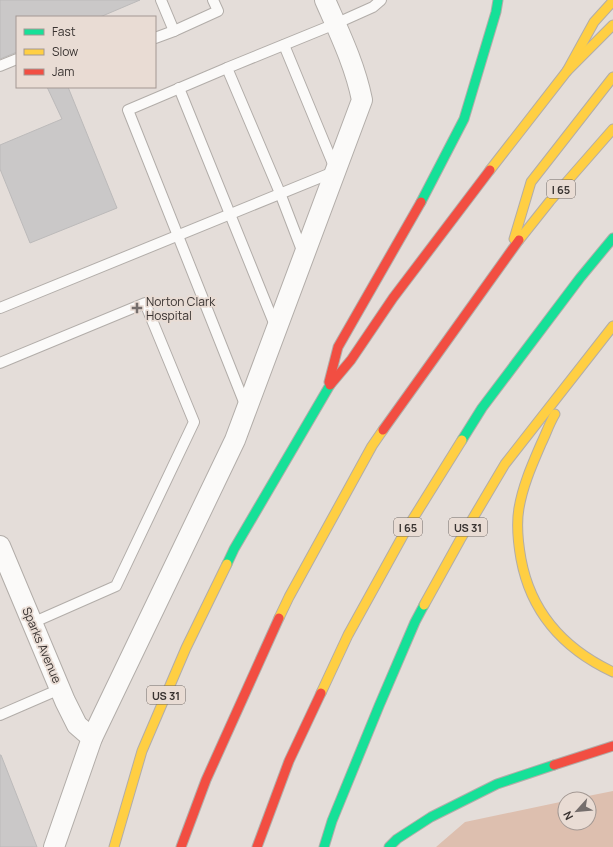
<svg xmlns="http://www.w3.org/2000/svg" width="613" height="847" font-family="Manrope,sans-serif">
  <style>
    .green { fill: #ddbfaf }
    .building { fill: #cac8c8; stroke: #bcbaba }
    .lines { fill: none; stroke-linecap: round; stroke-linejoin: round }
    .lane-casing { stroke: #b2ada9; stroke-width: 12 }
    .street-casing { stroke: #b2ada9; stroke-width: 22 }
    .fast-casing { stroke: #b2ada9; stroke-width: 11 }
    .slow-casing { stroke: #b2ada9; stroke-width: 11 }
    .jam-casing { stroke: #b2ada9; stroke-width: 11 }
    .lane { stroke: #fbfaf9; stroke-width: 10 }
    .street { stroke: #fbfaf9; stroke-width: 20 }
    .fast { stroke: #16e098; stroke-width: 9 }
    .slow { stroke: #ffcf43; stroke-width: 9 }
    .jam { stroke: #f24e42; stroke-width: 9 }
    .poi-dot { fill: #756e6c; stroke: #e9dcd4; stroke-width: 1.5 }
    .labels { text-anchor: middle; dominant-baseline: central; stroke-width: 3.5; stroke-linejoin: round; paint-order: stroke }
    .shield { fill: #e9dcd4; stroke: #6e6662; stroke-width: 1 }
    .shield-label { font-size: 11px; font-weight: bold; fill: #393331 }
    .poi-label { font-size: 12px; fill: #393331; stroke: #e9dcd4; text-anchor: start }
    .street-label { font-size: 12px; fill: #393331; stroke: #e9dcd4 }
  </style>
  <rect width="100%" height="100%" fill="#e4ddd9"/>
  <path class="green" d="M 613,791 L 613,847 L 436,847 L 465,822 L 565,801 L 565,823 L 589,823 L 589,799 L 573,799 Z"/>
  <g class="building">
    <path d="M 0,0 L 140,0 L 100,17 L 17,17 L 17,52 L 0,59 Z"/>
    <path d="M 47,87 L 68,87 L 117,208 L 30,243 L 0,169 L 0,145 L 62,119 Z"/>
    <path d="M 0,755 L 1,755 L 37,847 L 0,847 Z"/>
  </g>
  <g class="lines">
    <defs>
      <g id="lane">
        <path d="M 161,0 L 174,31"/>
        <path d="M 155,38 L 174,31 L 218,11 L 213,0"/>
        <path d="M 0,66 L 17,59"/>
        <path d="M 227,68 L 128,110 L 246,407"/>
        <path d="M 179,88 L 276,328"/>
        <path d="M 303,253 L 280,193 L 227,68 L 335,24 L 373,7 L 380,1 L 381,0"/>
        <path d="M 0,308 L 336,171 L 284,45"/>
        <path d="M 0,363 L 145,303 L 194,422 L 116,586 L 32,623"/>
        <path d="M 0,715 L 60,689"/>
      </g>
      <g id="street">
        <path d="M 0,546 L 65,701 L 77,725 L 92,738"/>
        <path d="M 54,847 L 92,738 L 235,440 L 362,100 C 355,65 339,32 325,0"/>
      </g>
      <g id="fast">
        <path d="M 421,202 L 464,119 L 496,12 L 498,0"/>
        <path d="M 462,440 L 482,408 L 580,278 L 613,238"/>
        <path d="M 227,564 L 234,549 L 330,385"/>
        <path d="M 324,847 L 332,821 L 379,706 L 415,622 L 424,605"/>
        <path d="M 389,847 L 397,839 L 431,817 L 497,784 L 554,765"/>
      </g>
      <g id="slow">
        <path d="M 567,71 L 594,22 L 613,1"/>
        <path d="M 490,170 L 567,71 L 613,25"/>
        <path d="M 514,239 L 531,182 L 613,77"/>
        <path d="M 519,240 L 550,201 L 613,129"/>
        <path d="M 555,414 C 549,424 546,434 541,444 C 532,465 523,485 519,508 C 516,525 518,542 521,559 C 531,613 564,649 613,672"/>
        <path d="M 424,605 L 460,540 L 505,464 L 613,326"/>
        <path d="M 279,618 L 289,597 L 372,446 L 383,430"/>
        <path d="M 321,693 L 348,635 L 406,530 L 462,440"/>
        <path d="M 114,847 L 142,751 L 186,648 L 227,564"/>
      </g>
      <g id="jam">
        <path d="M 329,382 L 338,347 L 421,202"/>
        <path d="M 330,385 L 351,360 L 393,298 L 490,170"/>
        <path d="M 383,430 L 519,240"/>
        <path d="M 554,765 L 613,746"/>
        <path d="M 181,847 L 206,780 L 279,618"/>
        <path d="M 257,847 L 289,761 L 321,693"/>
      </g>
    </defs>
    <use href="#lane" class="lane-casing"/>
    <use href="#street" class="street-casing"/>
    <use href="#fast" class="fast-casing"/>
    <use href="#slow" class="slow-casing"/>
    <use href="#jam" class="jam-casing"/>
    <use href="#lane" class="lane"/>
    <use href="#street" class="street"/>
    <use href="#fast" class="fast"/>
    <use href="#slow" class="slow"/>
    <use href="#jam" class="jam"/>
  </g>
  <path class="poi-dot" d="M135 302h4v4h4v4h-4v4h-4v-4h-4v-4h4z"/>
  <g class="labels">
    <g class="shield">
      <rect x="547" y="180" width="28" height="18" rx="3"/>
      <rect x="394" y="518" width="28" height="18" rx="3"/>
      <rect x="449" y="518" width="38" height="18" rx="3"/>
      <rect x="147" y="686" width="38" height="18" rx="3"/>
    </g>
    <g class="shield-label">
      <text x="561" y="189">I 65</text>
      <text x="408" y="527">I 65</text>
      <text x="468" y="527">US 31</text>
      <text x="166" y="695">US 31</text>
    </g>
    <g class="poi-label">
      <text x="146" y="301">Norton Clark<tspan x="146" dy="14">Hospital</tspan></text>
    </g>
    <g class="street-label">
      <text transform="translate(42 645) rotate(67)">Sparks Avenue</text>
    </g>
  </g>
  <rect x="16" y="16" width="140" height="72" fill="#e9dcd4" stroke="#a39893"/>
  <rect x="24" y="29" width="20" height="6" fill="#16e098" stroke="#a39893"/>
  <text x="52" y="36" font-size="12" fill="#393331">Fast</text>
  <rect x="24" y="49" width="20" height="6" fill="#ffcf43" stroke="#a39893"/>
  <text x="52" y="56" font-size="12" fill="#393331">Slow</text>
  <rect x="24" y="69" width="20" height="6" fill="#f24e42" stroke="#a39893"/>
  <text x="52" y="76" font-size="12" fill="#393331">Jam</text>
  <g transform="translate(577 811) rotate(243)"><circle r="19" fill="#e9dcd4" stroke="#a39893"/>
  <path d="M0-3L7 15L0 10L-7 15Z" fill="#756e6c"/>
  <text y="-6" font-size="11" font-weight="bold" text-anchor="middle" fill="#393331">N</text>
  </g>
</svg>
